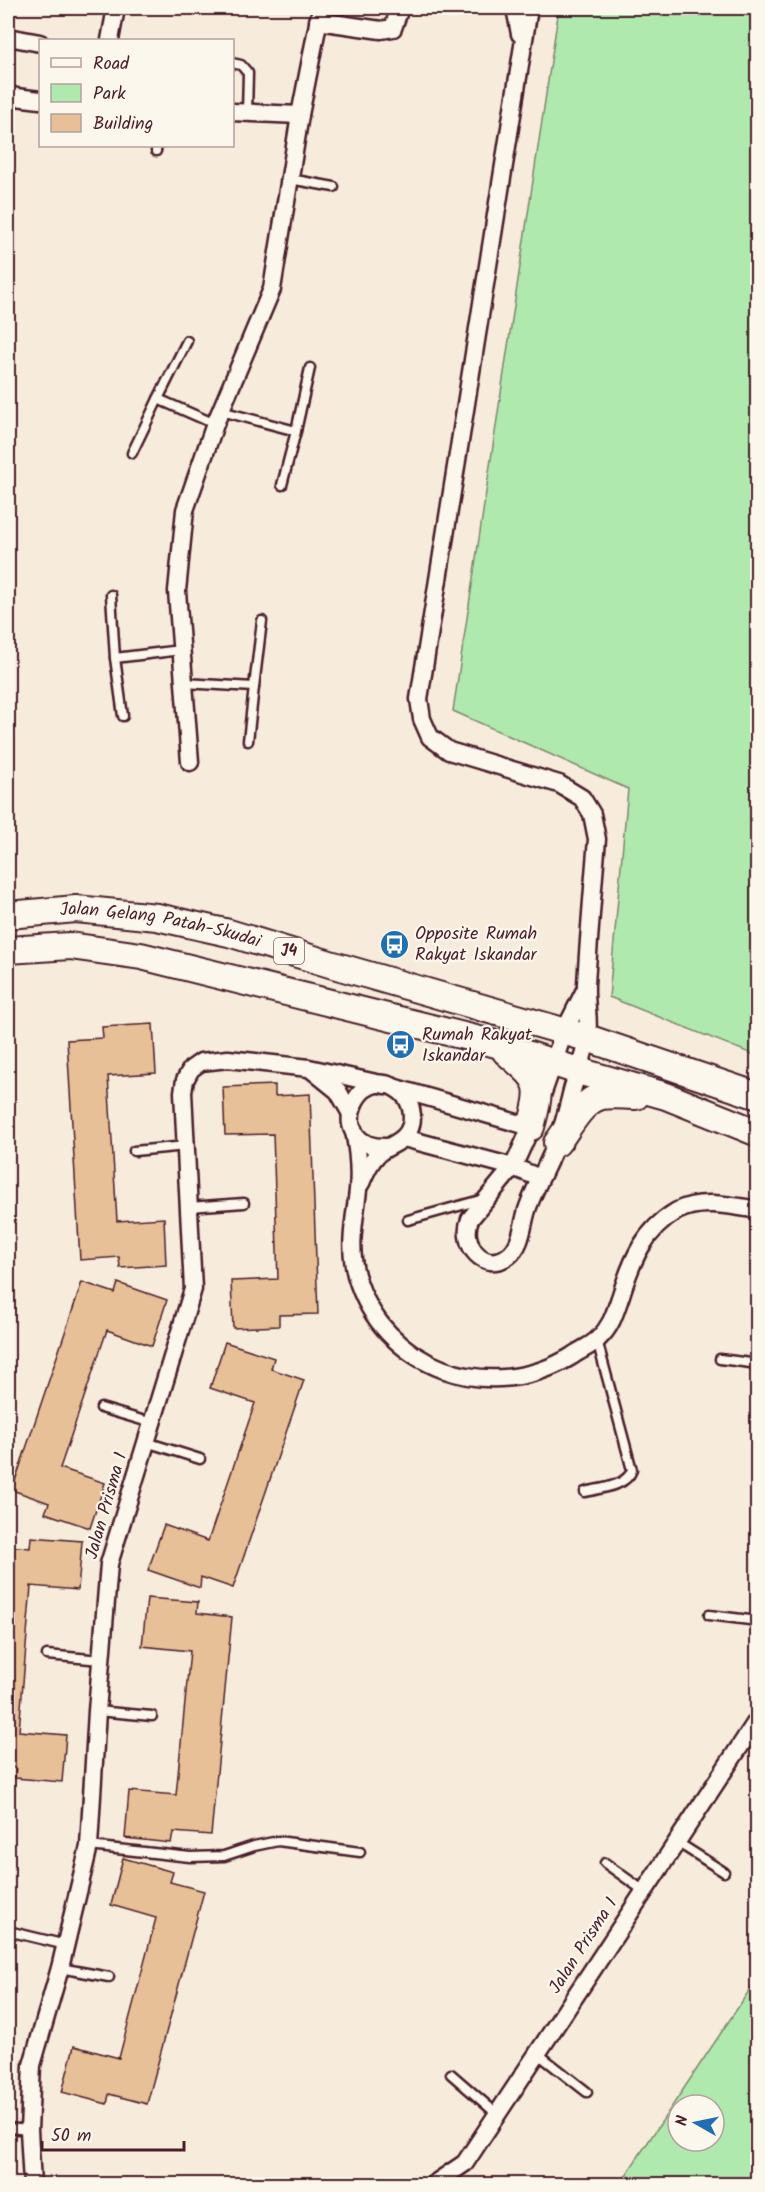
<svg xmlns="http://www.w3.org/2000/svg" width="765" height="2192" font-family="Kalam,sans-serif">
  <style>
    .green { fill: #b0e9ad; stroke: #7d846c; stroke-width: 1.5; fill-rule: evenodd }
    .building { fill: #e7c097; stroke: #4a1f2b; stroke-width: 1.5 }
    .lines { fill: none; stroke-linecap: round; stroke-linejoin: round }
    .service-casing { stroke: #4a1f2b; stroke-width: 13 }
    .minor-casing { stroke: #4a1f2b; stroke-width: 21 }
    .primary-casing { stroke: #4a1f2b; stroke-width: 30 }
    .service { stroke: #fbf7ec; stroke-width: 8 }
    .minor { stroke: #fbf7ec; stroke-width: 16 }
    .primary { stroke: #fbf7ec; stroke-width: 26 }
    .labels { text-anchor: middle; dominant-baseline: central; stroke-width: 4.5; stroke-linejoin: round; paint-order: stroke }
    .shield { fill: #fbf7ec; stroke: #7f6065; stroke-width: 1.5 }
    .shield-label { font-size: 16px; font-weight: bold; fill: #4a1f2b }
    .street-label { font-size: 18px; fill: #4a1f2b; stroke: #fbf7ec }
    .poi-label { font-size: 18px; fill: #4a1f2b; stroke: #fbf7ec; text-anchor: start }
  </style>
  <rect width="100%" height="100%" fill="#f7ecdb"/>
  <filter id="ink" filterUnits="userSpaceOnUse"><feTurbulence type="fractalNoise" baseFrequency=".0167" numOctaves="2"/><feDisplacementMap in="SourceGraphic" scale="12" xChannelSelector="R" yChannelSelector="G"/><feConvolveMatrix kernelMatrix="1 2 1 2 8 2 1 2 1" color-interpolation-filters="sRGB"/></filter>
  <g filter="url(#ink)">
    <g class="green">
      <path d="M 559,8 L 757,8 L 757,1056 L 609,997 L 628,789 L 453,711 Z"/>
      <path d="M 757,1979 L 757,2184 L 620,2184 ZM 678,2105 L 714,2105 L 714,2141 L 678,2141 Z"/>
    </g>
    <g class="building">
      <path d="M 153,1024 L 156,1073 L 108,1076 L 117,1221 L 164,1218 L 166,1265 L 120,1268 L 119,1257 L 80,1260 L 67,1040 L 103,1038 L 102,1027 Z"/>
      <path d="M 275,1085 L 275,1096 L 310,1094 L 318,1314 L 279,1315 L 279,1326 L 233,1328 L 231,1281 L 278,1279 L 273,1134 L 225,1135 L 223,1087 Z"/>
      <path d="M 82,1282 L 115,1293 L 118,1283 L 167,1300 L 152,1346 L 107,1330 L 60,1468 L 105,1483 L 90,1528 L 45,1513 L 49,1503 L 12,1490 Z"/>
      <path d="M 225,1342 L 274,1358 L 271,1369 L 304,1380 L 233,1588 L 201,1577 L 200,1588 L 148,1570 L 164,1525 L 208,1541 L 255,1403 L 210,1388 Z"/>
      <path d="M 31,1537 L 82,1541 L 78,1590 L 31,1586 L 19,1731 L 66,1735 L 62,1782 L 15,1778 L 16,1768 L 8,1767 L 8,1546 L 30,1548 Z"/>
      <path d="M 147,1598 L 198,1602 L 197,1613 L 232,1617 L 211,1835 L 173,1832 L 171,1843 L 125,1838 L 129,1791 L 176,1795 L 190,1651 L 142,1646 Z"/>
      <path d="M 123,1858 L 173,1872 L 170,1882 L 204,1891 L 147,2104 L 109,2094 L 107,2104 L 62,2092 L 74,2046 L 119,2058 L 156,1918 L 111,1905 Z"/>
    </g>
    <g class="lines">
      <defs>
        <g id="service">
          <path d="M 232,63 L 241,65 L 248,73 L 247,113"/>
          <path d="M 156,151 L 157,146"/>
          <path d="M 290,179 L 334,187"/>
          <path d="M 187,341 L 158,399 L 215,424"/>
          <path d="M 221,411 L 296,431 L 282,485"/>
          <path d="M 296,431 L 310,368"/>
          <path d="M 132,453 L 158,399"/>
          <path d="M 111,595 L 115,658 L 181,650"/>
          <path d="M 115,658 L 123,716"/>
          <path d="M 184,683 L 254,687 L 262,621"/>
          <path d="M 248,741 L 254,687"/>
          <path d="M 134,1151 L 186,1146"/>
          <path d="M 189,1207 L 244,1203"/>
          <path d="M 408,1220 L 484,1199"/>
          <path d="M 720,1359 L 758,1364"/>
          <path d="M 101,1408 L 152,1423"/>
          <path d="M 146,1442 L 200,1459"/>
          <path d="M 585,1492 C 600,1488 626,1487 632,1470 L 597,1340"/>
          <path d="M 709,1615 L 758,1621"/>
          <path d="M 47,1655 L 101,1660"/>
          <path d="M 97,1711 L 152,1716"/>
          <path d="M 677,1842 L 724,1872"/>
          <path d="M 89,1846 L 190,1857 L 224,1856 L 254,1846 L 278,1841 L 360,1852"/>
          <path d="M 605,1863 L 644,1891"/>
          <path d="M 8,1931 L 66,1945"/>
          <path d="M 60,1968 L 109,1977"/>
          <path d="M 537,2053 L 587,2092"/>
          <path d="M 451,2074 L 497,2114"/>
          <path d="M 8,2128 L 29,2130"/>
        </g>
        <g id="minor">
          <path d="M 513,8 L 516,13 L 520,34"/>
          <path d="M 529,8 L 419,699 L 422,719 L 430,737 L 449,751 L 559,784 L 582,798 L 592,814 L 597,839 C 593,887 589,936 586,984 C 585,1002 590,1022 587,1039 C 584,1055 578,1072 573,1087 C 568,1106 564,1126 556,1144 C 548,1165 536,1185 528,1207 C 522,1223 523,1245 508,1256 C 484,1273 460,1245 470,1219 L 513,1167 L 531,1127 L 564,1032 L 586,988"/>
          <path d="M 318,21 L 381,30 L 393,28 L 400,8"/>
          <path d="M 8,37 L 40,43"/>
          <path d="M 110,40 L 116,8"/>
          <path d="M 8,94 L 16,97 L 40,100"/>
          <path d="M 232,112 L 300,115"/>
          <path d="M 190,762 L 177,591 L 185,510 L 215,424 L 272,289 L 300,115 L 321,8"/>
          <path d="M 312,1070 L 338,1091 L 350,1112"/>
          <path d="M 396,1088 L 531,1127"/>
          <path d="M 354,1131 C 358,1151 360,1170 358,1190 C 355,1219 348,1245 356,1275 C 383,1369 490,1406 572,1356 C 580,1350 591,1346 598,1339 C 612,1326 615,1312 621,1295 C 632,1260 644,1230 677,1211 C 700,1198 734,1206 758,1210"/>
          <path d="M 404,1138 L 513,1167 L 540,1178"/>
          <path d="M 361,1183 C 365,1173 369,1163 377,1155 C 385,1147 396,1145 404,1137 C 416,1125 414,1103 401,1092 C 357,1056 321,1149 387,1147"/>
          <path d="M 32,2184 L 29,2130 L 32,2065 L 60,1968 L 89,1846 L 97,1711 L 109,1564 L 193,1289 L 183,1092 L 185,1080 L 191,1069 L 201,1062 L 228,1059 L 309,1068 L 385,1085"/>
          <path d="M 434,2184 L 465,2163 L 758,1719"/>
        </g>
        <g id="primary">
          <path id="s1" d="M 8,915 L 76,909 L 157,917 L 229,933 L 330,964 L 587,1038 L 758,1096"/>
          <path d="M 8,950 L 70,946 L 141,956 L 496,1044 L 578,1071 L 666,1096 L 758,1133"/>
          <path d="M 506,1052 C 541,1082 543,1082 531,1127"/>
          <path d="M 557,1143 C 569,1128 582,1100 602,1096 C 613,1094 625,1096 636,1096"/>
        </g>
      </defs>
      <use href="#service" class="service-casing"/>
      <use href="#minor" class="minor-casing"/>
      <use href="#primary" class="primary-casing"/>
      <use href="#service" class="service"/>
      <use href="#minor" class="minor"/>
      <use href="#primary" class="primary"/>
    </g>
  </g>
  <defs>
    <symbol id="bus-disc" viewBox="-11 -11 22 22"><circle r="9.5" fill="#1f6fb2" stroke="#fbf7ec"/><path d="M-5-6H5V4H4V6H2V4H-2V6H-4V4H-5ZM-3.5-4V0h7V-4ZM-3.5 1.2v1.5H-2V1.2ZM2 1.2v1.5H3.5V1.2Z" fill="#fff"/></symbol>
  </defs>
  <g fill-rule="evenodd">
    <use href="#bus-disc" x="378" y="928" width="33" height="33"/>
    <use href="#bus-disc" x="384" y="1028" width="33" height="33"/>
  </g>
  <g class="labels">
    <rect class="shield" x="274" y="938" width="30" height="26" rx="4.5"/>
    <g class="shield-label">
      <text x="289" y="951">J4</text>
    </g>
    <g class="street-label">
      <text stroke="none"><textPath href="#s1" startOffset="154">Jalan Gelang Patah-Skudai</textPath></text>
      <text transform="translate(107 1506) rotate(-74)">Jalan Prisma 1</text>
      <text transform="translate(584 1946) rotate(-57)">Jalan Prisma 1</text>
    </g>
    <g class="poi-label">
      <text x="415" y="934">Opposite Rumah<tspan x="415" dy="21">Rakyat Iskandar</tspan></text>
      <text x="422" y="1035">Rumah Rakyat<tspan x="422" dy="21">Iskandar</tspan></text>
    </g>
  </g>
  <rect width="765" height="2192" fill="none" stroke="#fbf7ec" stroke-width="30"/>
  <rect x="15" y="15" width="735" height="2162" fill="none" stroke="#4a1f2b" stroke-width="2" filter="url(#ink)"/>
  <rect x="39" y="39" width="195" height="108" fill="#fbf7ec" stroke="#b4a19f" stroke-width="1.5"/>
  <rect x="51" y="58" width="30" height="9" fill="#fbf7ec" stroke="#b4a19f" stroke-width="1.5"/>
  <text x="93" y="69" font-size="18" fill="#4a1f2b">Road</text>
  <rect x="51" y="84" width="30" height="18" fill="#b0e9ad" stroke="#b4a19f" stroke-width="1.5"/>
  <text x="93" y="99" font-size="18" fill="#4a1f2b">Park</text>
  <rect x="51" y="114" width="30" height="18" fill="#e7c097" stroke="#b4a19f" stroke-width="1.5"/>
  <text x="93" y="129" font-size="18" fill="#4a1f2b">Building</text>
  <g transform="translate(696 2123) rotate(279)"><circle r="28" fill="#fbf7ec" stroke="#b4a19f" stroke-width="1.5"/>
  <path d="M0-4.5L10 22L0 15L-10 22Z" fill="#1f6fb2"/>
  <text y="-9" font-size="16" font-weight="bold" text-anchor="middle" fill="#4a1f2b">N</text>
  </g>
  <path d="M42 2141v9h142v-9" fill="none" stroke="#4a1f2b" stroke-width="3"/>
  <text x="51" y="2141" font-size="18" fill="#4a1f2b" stroke="#fbf7ec" stroke-width="4.5" paint-order="stroke">50 m</text>
</svg>
